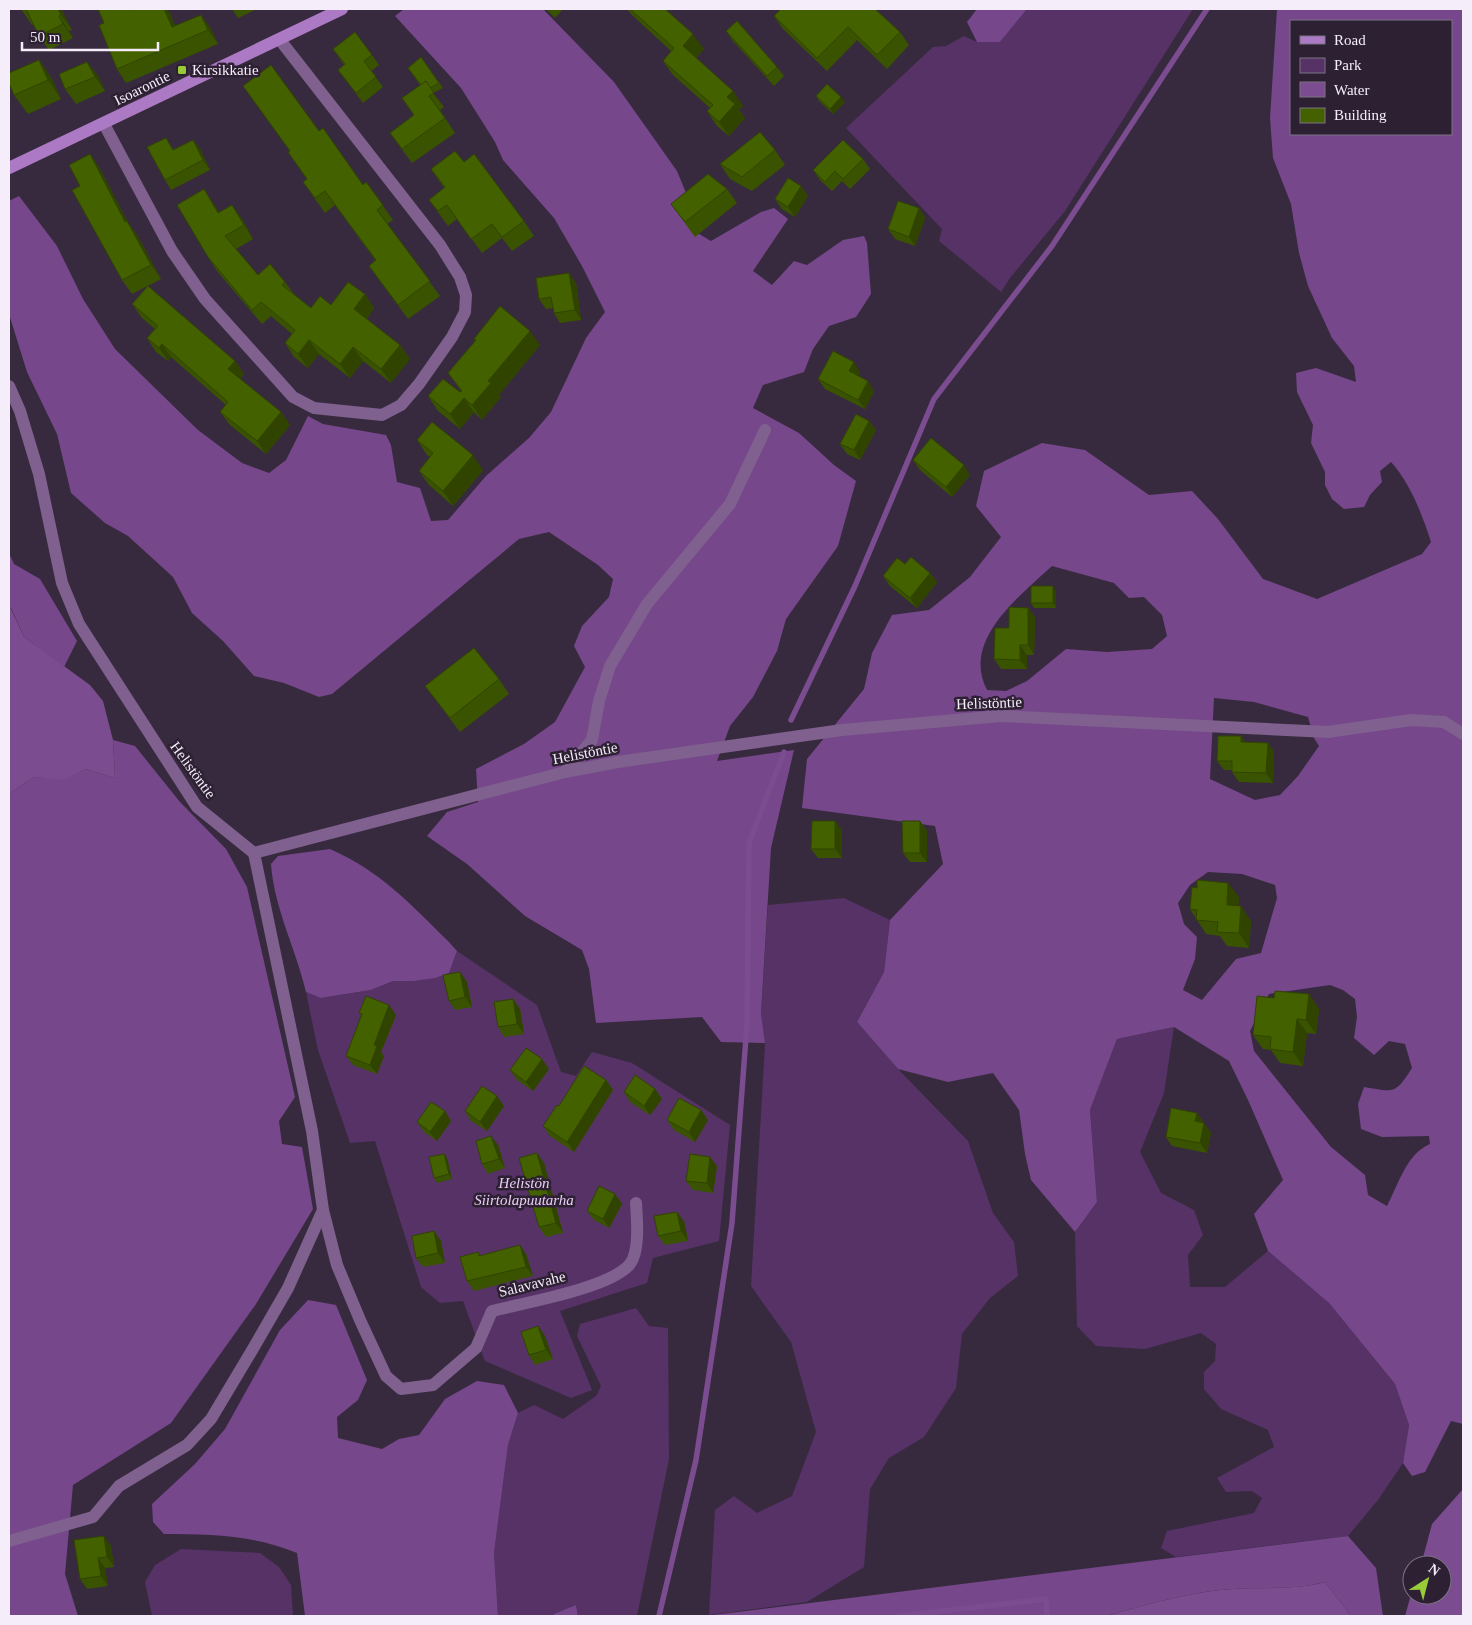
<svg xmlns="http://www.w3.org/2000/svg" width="1472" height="1625" font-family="Georgia,serif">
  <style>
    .green { fill: #563267 }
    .forest { fill: #76478b; fill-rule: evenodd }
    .water { fill: #7b4c90 }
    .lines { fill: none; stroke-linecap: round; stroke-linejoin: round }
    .stream { stroke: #7b4c90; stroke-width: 5.5 }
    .street { stroke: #7f608e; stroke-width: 12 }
    .secondary { stroke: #ac79c4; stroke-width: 12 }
    .wall { fill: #3a5300 }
    .shaded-wall { fill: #304400 }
    .building { fill: #446100; stroke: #304400 }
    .poi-dot { fill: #98cb37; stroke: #2d2033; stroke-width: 2 }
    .labels { text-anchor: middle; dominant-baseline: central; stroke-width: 5; stroke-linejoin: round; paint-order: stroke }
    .poi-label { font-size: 15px; fill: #f5edfa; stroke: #2d2033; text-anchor: start }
    .street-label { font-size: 15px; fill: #f5edfa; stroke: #2d2033 }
    .park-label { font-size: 15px; font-style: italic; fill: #e8cef5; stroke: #2d2033 }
  </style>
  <rect width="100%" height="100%" fill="#372a3e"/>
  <g class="green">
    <path d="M 1027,9 L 1193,9 L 1065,211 L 1010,278 L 1001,292 L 939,241 L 942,229 L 846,128 L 933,47 L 946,46 L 964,36 L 977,42 L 1000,42 Z"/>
    <path d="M 844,898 L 890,920 L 884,972 L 857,1022 L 898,1069 L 968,1141 L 993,1213 L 1014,1242 L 1018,1276 L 990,1298 L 962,1334 L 956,1388 L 924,1437 L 889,1458 L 870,1489 L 864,1567 L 807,1602 L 709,1615 L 715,1510 L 734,1496 L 757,1513 L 792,1496 L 816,1432 L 791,1342 L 751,1286 L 765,1044 L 761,1013 L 768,905 Z"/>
    <path d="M 457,951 L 537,1005 L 561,1072 L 576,1076 L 592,1052 L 632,1063 L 730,1125 L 719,1241 L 653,1258 L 647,1283 L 560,1311 L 592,1390 L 571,1398 L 485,1361 L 463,1301 L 440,1303 L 421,1287 L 375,1141 L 350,1143 L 318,1050 L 306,992 L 322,998 L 371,990 L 393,981 L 414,981 L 449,973 Z"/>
    <path d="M 1174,1027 L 1164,1093 L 1140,1152 L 1161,1193 L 1194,1210 L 1203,1235 L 1188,1255 L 1190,1287 L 1225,1287 L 1268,1251 L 1329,1303 L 1395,1384 L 1409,1425 L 1403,1463 L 1378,1500 L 1348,1536 L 1176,1557 L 1161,1548 L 1167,1531 L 1254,1513 L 1262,1498 L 1252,1491 L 1226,1492 L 1217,1478 L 1274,1447 L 1268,1430 L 1221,1409 L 1204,1389 L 1204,1372 L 1215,1361 L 1216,1344 L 1201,1333 L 1145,1349 L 1096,1346 L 1077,1326 L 1075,1232 L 1097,1202 L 1090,1110 L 1117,1039 Z"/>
    <path d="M 636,1308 L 649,1326 L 668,1328 L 669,1459 L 637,1616 L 578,1616 L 576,1605 L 554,1616 L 498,1616 L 494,1553 L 508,1445 L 518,1413 L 534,1405 L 563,1419 L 596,1396 L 601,1386 L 577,1336 L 580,1324 Z"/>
    <path d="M 181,1549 L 260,1553 L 279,1567 L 291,1585 L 293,1616 L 152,1616 L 145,1582 L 155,1565 Z"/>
  </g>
  <g class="forest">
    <path d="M 404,9 L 543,9 L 614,82 L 677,171 L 686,193 L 689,228 L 711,241 L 761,212 L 774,208 L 788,219 L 753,271 L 772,285 L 794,261 L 807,265 L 843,240 L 864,236 L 867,243 L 871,294 L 856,317 L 829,326 L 813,349 L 804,372 L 763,385 L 753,408 L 799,433 L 834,465 L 856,481 L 838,546 L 786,619 L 777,651 L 753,697 L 730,726 L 717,761 L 794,750 L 771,848 L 761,1013 L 765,1043 L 721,1042 L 702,1017 L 596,1023 L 589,969 L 582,950 L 525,916 L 467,864 L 427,836 L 447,812 L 478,802 L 476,769 L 524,744 L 555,722 L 585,667 L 574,646 L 582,626 L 609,597 L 613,579 L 598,565 L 549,532 L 519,539 L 332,694 L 319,697 L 284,683 L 254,676 L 223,641 L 192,613 L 173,577 L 128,536 L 105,523 L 71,493 L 57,434 L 27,372 L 9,314 L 9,201 L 19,196 L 57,246 L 83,299 L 115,349 L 198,430 L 242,463 L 269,473 L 286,460 L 308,416 L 323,424 L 386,435 L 391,445 L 397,482 L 420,488 L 431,521 L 448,520 L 486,476 L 529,438 L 551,412 L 586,338 L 605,312 L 582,266 L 554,218 L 503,160 L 495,142 L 461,88 L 395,16 Z"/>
    <path d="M 977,9 L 1027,9 L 1000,42 L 977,42 L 967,22 Z"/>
    <path d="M 1277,9 L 1463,9 L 1463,1424 L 1451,1421 L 1425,1472 L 1412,1476 L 1403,1463 L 1409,1425 L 1395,1384 L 1329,1303 L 1268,1251 L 1254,1214 L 1283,1180 L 1248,1100 L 1229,1061 L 1174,1027 L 1117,1039 L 1090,1110 L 1097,1202 L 1075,1232 L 1031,1180 L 1025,1154 L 1019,1110 L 993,1073 L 948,1082 L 898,1069 L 857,1022 L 884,972 L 890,920 L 943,864 L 935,826 L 802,808 L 807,759 L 864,689 L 872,653 L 892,615 L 929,610 L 970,577 L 1001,537 L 976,506 L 984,471 L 1042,443 L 1085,450 L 1149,495 L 1192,491 L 1218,519 L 1263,579 L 1317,599 L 1422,554 L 1431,542 C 1422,514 1410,483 1391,462 L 1380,471 L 1382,482 L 1370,495 L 1364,507 L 1344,509 L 1332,499 L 1325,485 L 1325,472 L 1311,443 L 1313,425 L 1297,392 L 1296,373 L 1316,368 L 1356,382 L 1354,366 L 1332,338 L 1308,286 L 1299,253 L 1291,204 L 1273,158 L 1270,118 ZM 1291,21 L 1451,21 L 1451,134 L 1291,134 ZM 1052,566 L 1114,583 L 1129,598 L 1144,597 L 1162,615 L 1167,636 L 1152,649 L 1107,652 L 1066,649 L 1027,681 L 1006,691 L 987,690 C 961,640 1020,596 1052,566 ZM 1214,698 L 1254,702 L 1308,717 L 1314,738 L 1319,746 L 1298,776 L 1280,795 L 1255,800 L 1210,779 ZM 1208,872 L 1242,874 L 1275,885 L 1277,898 L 1261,953 L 1236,959 L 1202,1000 L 1183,990 L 1195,959 L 1197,937 L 1184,924 L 1178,903 L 1190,885 ZM 1330,985 L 1343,990 L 1355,999 L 1357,1017 L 1354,1038 L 1374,1055 L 1389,1041 L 1405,1044 L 1412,1068 C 1395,1095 1394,1092 1364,1087 L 1358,1104 L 1361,1129 L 1382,1137 L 1429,1136 L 1430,1144 C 1407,1153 1398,1185 1387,1206 L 1368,1195 L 1365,1175 L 1331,1147 L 1254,1051 L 1250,1031 L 1269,994 Z"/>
    <path d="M 9,553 L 14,564 L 40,579 L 77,641 L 64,667 L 24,637 L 11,608 L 9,608 Z"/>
    <path d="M 113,740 L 135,746 L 180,802 L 226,849 L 247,887 L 295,1097 L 279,1121 L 282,1144 L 302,1147 L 313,1209 L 256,1304 L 171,1423 L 73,1485 L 65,1574 L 78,1616 L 9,1616 L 9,794 L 34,777 L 63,779 L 86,769 L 115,778 Z"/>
    <path d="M 330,849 C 382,872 409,903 448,941 L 457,951 L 449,973 L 435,978 L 414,981 L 393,981 L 371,990 L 321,998 L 306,992 C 296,949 274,908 271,864 L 278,856 Z"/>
    <path d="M 308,1300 L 336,1305 L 367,1380 L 358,1400 L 337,1417 L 338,1438 L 382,1449 L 399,1439 L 419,1435 L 445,1399 L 477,1381 L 504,1385 L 518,1413 L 508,1445 L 494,1553 L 498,1616 L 305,1616 L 297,1553 C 254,1535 210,1534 164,1534 L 153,1522 L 152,1504 L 195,1464 L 225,1429 L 280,1330 Z"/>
    <path d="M 1348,1536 L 1376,1568 L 1383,1616 L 1351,1616 L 1325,1582 C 1295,1590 1264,1587 1233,1589 C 1193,1591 1145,1605 1106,1616 L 705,1616 Z"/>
    <path d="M 576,1605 L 578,1616 L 554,1616 L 554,1614 Z"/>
  </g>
  <g class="water">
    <path d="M 10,607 L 24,637 L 90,685 L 103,701 L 113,740 L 115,778 L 86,769 L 63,780 L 34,777 L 9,794 Z"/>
    <path d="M 1463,1489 L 1463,1616 L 1405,1616 L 1412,1591 L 1412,1595 L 1442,1595 L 1442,1565 L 1421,1565 L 1432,1524 Z"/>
    <path d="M 1325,1582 L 1351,1616 L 1106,1616 C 1145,1605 1193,1591 1234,1589 C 1265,1587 1295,1590 1325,1582 Z"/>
  </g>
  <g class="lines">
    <g class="stream">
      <path d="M 791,720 L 855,586 L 934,399 L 1052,246 L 1207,9"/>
      <path d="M 659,1616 L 696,1460 L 732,1223 L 747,1024 L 749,843 L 784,752"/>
      <path d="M 899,1616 L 1046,1599 L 1047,1616"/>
    </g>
    <g class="street">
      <path d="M 104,124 L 172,251 L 205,299 L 293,397 L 314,408 L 382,415 L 401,405 L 419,384 L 452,337 L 465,312 L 466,295 L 460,277 L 440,245 L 280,40"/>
      <path d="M 9,386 L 20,411 L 39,474 L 62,583 L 79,624 L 197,807 L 254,853 L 565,772 L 618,762 L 842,730 L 1001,716 L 1328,732 L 1411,720 L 1444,722 L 1463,734"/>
      <path d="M 565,772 L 592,740 L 599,701 L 610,666 L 647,604 L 730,504 L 765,430"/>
      <path d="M 323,1210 L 337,1265 L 360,1320 L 386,1376 L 401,1389 L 433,1385 L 476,1348 L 492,1311 C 523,1303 611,1288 630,1264 C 640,1251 637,1219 636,1203"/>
      <path d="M 9,1541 L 93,1517 L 119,1486 L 187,1445 L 211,1419 L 254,1347 L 288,1288 L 323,1210 L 312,1131 L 254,853"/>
    </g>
    <path class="secondary" d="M 9,168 L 342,9"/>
  </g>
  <g class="wall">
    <path d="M 21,9 L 61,9 L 72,30 L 69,31 L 73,38 L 49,50 L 39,36 L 34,24 L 32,25 Z"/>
    <path d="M 232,9 L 257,9 L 238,18 Z"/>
    <path d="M 546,9 L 563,9 L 555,18 Z"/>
    <path d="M 627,9 L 665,9 L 704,49 L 696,58 L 743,106 L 739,110 L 745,118 L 729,136 L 717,126 L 707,111 L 710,108 L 673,75 L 663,61 L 671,51 L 632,15 Z"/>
    <path d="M 170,13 L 175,26 L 201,15 L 211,29 L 218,44 L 126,83 L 117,69 L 104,23 Z"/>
    <path d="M 774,16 L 900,32 L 909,45 L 887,69 L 857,40 L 827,71 L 783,29 Z"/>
    <path d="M 726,31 L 777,67 L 784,76 L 774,86 L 733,41 Z"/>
    <path d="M 333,49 L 372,55 L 379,65 L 371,71 L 383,87 L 363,103 L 338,70 L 344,65 Z"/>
    <path d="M 421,57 L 443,88 L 433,93 L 444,107 L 440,110 L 455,133 L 412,163 L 390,133 L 414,115 L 420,85 L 408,68 Z"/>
    <path d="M 39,60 L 52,79 L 61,99 L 28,114 L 14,95 Z"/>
    <path d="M 87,62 L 98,76 L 105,91 L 76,104 L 65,89 Z"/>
    <path d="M 816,96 L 845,102 L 833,114 L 819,101 Z"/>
    <path d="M 319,131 L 363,185 L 366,182 L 393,220 L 387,224 L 440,296 L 408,319 L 369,266 L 375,260 L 335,205 L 325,213 L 303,182 L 307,179 Z"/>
    <path d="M 193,140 L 200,149 L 210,170 L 171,190 L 165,180 L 173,147 L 174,150 Z"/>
    <path d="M 775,150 L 785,165 L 752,191 L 730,179 L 720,164 Z"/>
    <path d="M 90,154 L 100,169 L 127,221 L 137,235 L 161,279 L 132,294 L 122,280 L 80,186 Z"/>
    <path d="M 863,159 L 870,169 L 850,189 L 842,181 L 832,191 L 820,180 L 813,170 Z"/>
    <path d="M 464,162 L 524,221 L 534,236 L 512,251 L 502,238 L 482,253 L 457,219 L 448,226 L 429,200 L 444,188 L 431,169 Z"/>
    <path d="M 801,186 L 808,196 L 795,217 L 782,209 L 775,199 Z"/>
    <path d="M 727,189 L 737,203 L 695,237 L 671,204 Z"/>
    <path d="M 214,204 L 219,213 L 242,219 L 253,239 L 236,249 L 258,275 L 285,282 L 294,294 L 311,308 L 331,305 L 365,294 L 374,308 L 367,319 L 400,345 L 410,359 L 391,383 L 363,361 L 350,378 L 319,354 L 308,368 L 294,357 L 285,343 L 292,334 L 271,316 L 262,324 L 217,271 L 208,257 Z"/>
    <path d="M 919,208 L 925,218 L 915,246 L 895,239 L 888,229 Z"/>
    <path d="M 576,283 L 581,320 L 560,323 L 554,313 L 553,308 L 546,309 L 539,299 Z"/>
    <path d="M 132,304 L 235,361 L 244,374 L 240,379 L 281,412 L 290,425 L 266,454 L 230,425 L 220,412 L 226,405 L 171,357 L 168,361 L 156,352 L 147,338 L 155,329 L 142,318 Z"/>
    <path d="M 474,339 L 540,345 L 499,395 L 501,397 L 482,420 L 474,412 L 460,429 L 438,411 L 428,396 L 460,392 L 461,391 L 448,373 L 475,341 Z"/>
    <path d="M 860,372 L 858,376 L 874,391 L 865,409 L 825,389 L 818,379 Z"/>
    <path d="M 869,421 L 876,430 L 860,460 L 847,454 L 840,444 Z"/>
    <path d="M 417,440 L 483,470 L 453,506 L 429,485 L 419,471 L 430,457 L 427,455 Z"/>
    <path d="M 913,460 L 970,475 L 952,497 L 920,470 Z"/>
    <path d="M 905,564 L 930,573 L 937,582 L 917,608 L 890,586 L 883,576 Z"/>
    <path d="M 1056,591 L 1056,608 L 1034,608 L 1031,603 Z"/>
    <path d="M 1028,608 L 1035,617 L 1034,655 L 1027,655 L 1027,669 L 1001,669 L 994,659 L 1009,628 Z"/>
    <path d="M 499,679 L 509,694 L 460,732 L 425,686 Z"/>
    <path d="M 1241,736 L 1245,742 L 1268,743 L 1274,752 L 1273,783 L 1239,782 L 1232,772 L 1232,770 L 1224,770 L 1217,761 Z"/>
    <path d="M 835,821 L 842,830 L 842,858 L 818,858 L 811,849 Z"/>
    <path d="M 920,821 L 927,831 L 927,862 L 910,862 L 903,853 Z"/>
    <path d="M 1239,897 L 1238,906 L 1251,921 L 1249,948 L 1227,946 L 1220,936 L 1206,934 L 1190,909 Z"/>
    <path d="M 460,972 L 467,982 L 472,1007 L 455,1010 L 449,1001 Z"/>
    <path d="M 1309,994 L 1319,1009 L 1316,1034 L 1307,1033 L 1303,1066 L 1280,1063 L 1271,1050 L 1263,1049 L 1253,1035 L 1274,998 Z"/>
    <path d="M 513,999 L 520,1009 L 524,1034 L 504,1037 L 498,1027 Z"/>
    <path d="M 359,1013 L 396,1015 L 381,1052 L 384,1056 L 377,1074 L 353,1065 L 346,1056 L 361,1015 Z"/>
    <path d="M 549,1069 L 533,1091 L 517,1080 L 510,1070 Z"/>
    <path d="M 606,1080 L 613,1090 L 574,1152 L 550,1136 L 543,1126 L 559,1106 Z"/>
    <path d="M 655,1089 L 662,1099 L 650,1115 L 630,1102 L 624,1092 Z"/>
    <path d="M 504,1106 L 487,1131 L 471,1121 L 465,1111 Z"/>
    <path d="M 701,1110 L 708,1120 L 695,1142 L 674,1130 L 667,1120 Z"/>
    <path d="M 445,1111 L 451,1121 L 437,1141 L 424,1132 L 417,1122 Z"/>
    <path d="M 1197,1113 L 1211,1133 L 1207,1153 L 1172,1146 L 1166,1137 Z"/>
    <path d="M 498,1145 L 505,1168 L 488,1174 L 482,1164 Z"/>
    <path d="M 444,1154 L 447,1158 L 452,1179 L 437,1183 L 434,1178 Z"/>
    <path d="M 544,1163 L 563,1233 L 546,1237 L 539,1227 Z"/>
    <path d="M 717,1166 L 713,1193 L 693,1190 L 686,1181 Z"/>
    <path d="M 615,1194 L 622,1204 L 609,1228 L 594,1220 L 587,1211 Z"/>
    <path d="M 684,1221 L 688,1241 L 665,1245 L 658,1236 Z"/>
    <path d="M 434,1231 L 441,1241 L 445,1263 L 423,1267 L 416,1258 Z"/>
    <path d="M 526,1254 L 533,1276 L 474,1291 L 467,1281 L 481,1256 Z"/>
    <path d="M 538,1326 L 545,1336 L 553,1359 L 535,1365 L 529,1355 Z"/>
    <path d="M 74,1540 L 111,1546 L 114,1567 L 105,1568 L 108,1586 L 87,1589 L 80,1579 Z"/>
  </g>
  <g class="shaded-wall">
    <path d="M 58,9 L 61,9 L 72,30 L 61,15 Z"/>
    <path d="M 164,9 L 167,9 L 170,13 L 181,41 L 172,27 Z"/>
    <path d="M 201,15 L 211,29 L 218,44 L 208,30 Z"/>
    <path d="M 59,16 L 69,31 L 73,38 L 63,24 Z"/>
    <path d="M 693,34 L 704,49 L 693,61 L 683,46 Z"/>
    <path d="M 39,60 L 52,79 L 61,99 L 48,80 Z"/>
    <path d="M 87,62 L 98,76 L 105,91 L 95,77 Z"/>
    <path d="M 733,91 L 743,106 L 739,110 L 745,118 L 729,136 L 719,122 L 727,97 Z"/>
    <path d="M 841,97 L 845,102 L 833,114 L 830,109 Z"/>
    <path d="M 193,140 L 200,149 L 210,170 L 203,160 Z"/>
    <path d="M 90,154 L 100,169 L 135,236 L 125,222 Z"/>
    <path d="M 801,186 L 808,196 L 795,217 L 788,207 Z"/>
    <path d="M 204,189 L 214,204 L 228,227 L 218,213 Z"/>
    <path d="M 232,205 L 242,219 L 253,239 L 244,225 Z"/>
    <path d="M 919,208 L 925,218 L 915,246 L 909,237 Z"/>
    <path d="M 127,221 L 137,235 L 161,279 L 151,265 Z"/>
    <path d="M 569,273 L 576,283 L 581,320 L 575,310 Z"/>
    <path d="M 365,294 L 374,308 L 364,323 L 354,309 Z"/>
    <path d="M 530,331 L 540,345 L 499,395 L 501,397 L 482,420 L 472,405 L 488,381 Z"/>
    <path d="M 309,340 L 319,354 L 308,368 L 298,354 Z"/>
    <path d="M 162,344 L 171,357 L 168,361 L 159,348 Z"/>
    <path d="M 400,345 L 410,359 L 391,383 L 381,369 Z"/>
    <path d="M 353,347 L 363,361 L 350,378 L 340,364 Z"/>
    <path d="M 235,361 L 244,374 L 237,382 L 228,369 Z"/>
    <path d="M 854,362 L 860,372 L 856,381 L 849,371 Z"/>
    <path d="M 868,381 L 874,391 L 865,409 L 858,400 Z"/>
    <path d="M 464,398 L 474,412 L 460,429 L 450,414 Z"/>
    <path d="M 281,412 L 290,425 L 266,454 L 257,441 Z"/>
    <path d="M 869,421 L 876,430 L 860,460 L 854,450 Z"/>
    <path d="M 473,455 L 483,470 L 453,506 L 443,491 Z"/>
    <path d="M 964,465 L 970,475 L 952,497 L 946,487 Z"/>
    <path d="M 930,573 L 937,582 L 917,608 L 910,598 Z"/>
    <path d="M 1053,586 L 1056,591 L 1056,608 L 1053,603 Z"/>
    <path d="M 1028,608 L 1035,617 L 1034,655 L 1028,645 Z"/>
    <path d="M 1020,645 L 1027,655 L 1027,669 L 1020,660 Z"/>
    <path d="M 1241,736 L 1248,746 L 1241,742 Z"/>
    <path d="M 1268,743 L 1274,752 L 1273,783 L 1266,773 Z"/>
    <path d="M 835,821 L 842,830 L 842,858 L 835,849 Z"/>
    <path d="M 920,821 L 927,831 L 927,862 L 920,853 Z"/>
    <path d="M 1228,883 L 1239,897 L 1237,919 L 1227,905 Z"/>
    <path d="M 1241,906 L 1251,921 L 1249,948 L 1239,933 Z"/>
    <path d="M 460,972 L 467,982 L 472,1007 L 465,997 Z"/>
    <path d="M 1309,994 L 1319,1009 L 1316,1034 L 1306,1020 Z"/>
    <path d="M 513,999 L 520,1009 L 524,1034 L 517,1024 Z"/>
    <path d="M 389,1005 L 396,1015 L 381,1052 L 384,1056 L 377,1074 L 370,1065 L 374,1045 Z"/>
    <path d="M 1297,1019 L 1307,1033 L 1303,1066 L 1293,1052 Z"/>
    <path d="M 542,1059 L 549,1069 L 533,1091 L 526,1082 Z"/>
    <path d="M 606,1080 L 613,1090 L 574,1152 L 567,1142 Z"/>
    <path d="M 655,1089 L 662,1099 L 650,1115 L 644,1106 Z"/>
    <path d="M 497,1096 L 504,1106 L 487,1131 L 480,1122 Z"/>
    <path d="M 701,1110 L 708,1120 L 695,1142 L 689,1132 Z"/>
    <path d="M 445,1111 L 451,1121 L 437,1141 L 430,1132 Z"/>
    <path d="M 1197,1113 L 1204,1123 L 1195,1121 Z"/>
    <path d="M 1204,1123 L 1211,1133 L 1207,1153 L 1200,1143 Z"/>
    <path d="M 491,1136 L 498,1145 L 505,1168 L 499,1159 Z"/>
    <path d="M 537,1153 L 544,1163 L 563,1233 L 556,1223 Z"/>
    <path d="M 444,1154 L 447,1158 L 452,1179 L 449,1174 Z"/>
    <path d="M 710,1157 L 717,1166 L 713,1193 L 707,1183 Z"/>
    <path d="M 615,1194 L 622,1204 L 609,1228 L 603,1219 Z"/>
    <path d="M 677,1212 L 684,1221 L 688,1241 L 681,1231 Z"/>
    <path d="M 434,1231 L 441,1241 L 445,1263 L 438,1253 Z"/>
    <path d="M 520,1245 L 526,1254 L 533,1276 L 526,1267 Z"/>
    <path d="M 538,1326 L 545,1336 L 553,1359 L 546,1350 Z"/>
    <path d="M 104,1536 L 111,1546 L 114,1567 L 107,1557 Z"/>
    <path d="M 98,1558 L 105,1568 L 108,1586 L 101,1576 Z"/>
  </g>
  <g class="building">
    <path d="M 26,9 L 58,9 L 61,15 L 59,16 L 63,24 L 39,36 Z"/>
    <path d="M 98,9 L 134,9 L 134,10 L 137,9 L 164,9 L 172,27 L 201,15 L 208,30 L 117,69 L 99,25 L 104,23 Z"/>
    <path d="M 630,9 L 665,9 L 693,34 L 683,46 L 733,91 L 727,97 L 735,104 L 719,122 L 707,111 L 713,105 L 663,61 L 674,48 Z"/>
    <path d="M 781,9 L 875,9 L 900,32 L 877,55 L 848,27 L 817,58 L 774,16 Z"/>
    <path d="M 737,21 L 777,67 L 767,76 L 726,31 Z"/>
    <path d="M 355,32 L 372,55 L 364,61 L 376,77 L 356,93 L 338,70 L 345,64 L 333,49 Z"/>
    <path d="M 421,57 L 439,83 L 430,88 L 426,81 L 421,85 L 408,68 Z"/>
    <path d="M 39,60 L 48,80 L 14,95 L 9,83 L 9,73 Z"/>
    <path d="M 87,62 L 95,77 L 65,89 L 59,74 Z"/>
    <path d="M 271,65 L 319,131 L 323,128 L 363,185 L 366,182 L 383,205 L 377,210 L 430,281 L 398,305 L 369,266 L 376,260 L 325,191 L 315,198 L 303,182 L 307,179 L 288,152 L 290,151 L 243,86 Z"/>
    <path d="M 426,81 L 434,93 L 429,96 L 445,118 L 402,149 L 390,133 L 414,115 L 402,98 Z"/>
    <path d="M 827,84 L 841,97 L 830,109 L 816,96 Z"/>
    <path d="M 760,132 L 775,150 L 742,177 L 720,164 Z"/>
    <path d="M 166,138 L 173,150 L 193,140 L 203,160 L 165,180 L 147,147 Z"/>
    <path d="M 843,140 L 863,159 L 843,179 L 835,171 L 825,182 L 813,170 Z"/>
    <path d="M 455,151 L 464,162 L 474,154 L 524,221 L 502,237 L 492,224 L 471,239 L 447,205 L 438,211 L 429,200 L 445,187 L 431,169 Z"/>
    <path d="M 90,154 L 125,222 L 127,221 L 151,265 L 122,280 L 72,190 L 80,186 L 69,165 Z"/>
    <path d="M 708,174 L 727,189 L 685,222 L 671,204 Z"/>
    <path d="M 788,178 L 801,186 L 788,207 L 775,199 Z"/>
    <path d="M 204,189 L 218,213 L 232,205 L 244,225 L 225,236 L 258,275 L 270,264 L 285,282 L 282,285 L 311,308 L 320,296 L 331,305 L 348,282 L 365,294 L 354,309 L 400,345 L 381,369 L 353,347 L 340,364 L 309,340 L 298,354 L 285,343 L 295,330 L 261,302 L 252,310 L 208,257 L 177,205 Z"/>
    <path d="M 898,201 L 919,208 L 909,237 L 888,229 Z"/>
    <path d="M 569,273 L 575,310 L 554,313 L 551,297 L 539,299 L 536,278 Z"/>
    <path d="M 148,286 L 235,361 L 228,369 L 281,412 L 257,441 L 220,412 L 228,402 L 162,344 L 159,348 L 147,338 L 158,326 L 132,304 Z"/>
    <path d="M 500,306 L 530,331 L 488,381 L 491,383 L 472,405 L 464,398 L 450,414 L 428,396 L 443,379 L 460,392 L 462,391 L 448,373 L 476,340 L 474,339 Z"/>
    <path d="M 833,351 L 854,362 L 849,371 L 868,381 L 858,400 L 818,379 Z"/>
    <path d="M 856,414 L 869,421 L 854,450 L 840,444 Z"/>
    <path d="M 432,422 L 473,455 L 443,491 L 419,471 L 433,453 L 417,440 Z"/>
    <path d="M 931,438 L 964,465 L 946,487 L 913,460 Z"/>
    <path d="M 911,557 L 930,573 L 910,598 L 883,576 L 897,558 L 905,564 Z"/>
    <rect x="1031" y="586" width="22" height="17"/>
    <path d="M 1009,607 L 1028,608 L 1028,645 L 1020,645 L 1020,660 L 994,659 L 995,628 L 1009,628 Z"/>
    <path d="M 474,648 L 499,679 L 450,718 L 425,686 Z"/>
    <path d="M 1218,736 L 1241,736 L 1241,742 L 1268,743 L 1266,773 L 1232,772 L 1232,761 L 1217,761 Z"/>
    <path d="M 812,821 L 835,821 L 835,849 L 811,849 Z"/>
    <path d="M 902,821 L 920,821 L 920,853 L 903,853 Z"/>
    <path d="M 1197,880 L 1228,883 L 1227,905 L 1241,906 L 1239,933 L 1217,932 L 1218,922 L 1196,920 L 1197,910 L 1190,909 L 1192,887 L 1197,888 Z"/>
    <path d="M 460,972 L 465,997 L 449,1001 L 443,975 Z"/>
    <path d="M 1275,991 L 1309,994 L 1306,1020 L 1297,1019 L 1293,1052 L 1270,1049 L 1271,1037 L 1253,1035 L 1257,996 L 1274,998 Z"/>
    <path d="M 366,996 L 389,1005 L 374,1045 L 377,1046 L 370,1065 L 346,1056 L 362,1014 L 359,1013 Z"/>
    <path d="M 513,999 L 517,1024 L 498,1027 L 494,1002 Z"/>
    <path d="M 526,1048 L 542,1059 L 526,1082 L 510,1070 Z"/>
    <path d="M 584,1066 L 606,1080 L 567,1142 L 543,1126 L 557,1105 L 559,1106 Z"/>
    <path d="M 635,1075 L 655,1089 L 644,1106 L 624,1092 Z"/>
    <path d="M 482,1086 L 497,1096 L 480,1122 L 465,1111 Z"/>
    <path d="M 679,1098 L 701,1110 L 689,1132 L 667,1120 Z"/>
    <path d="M 431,1102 L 445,1111 L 430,1132 L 417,1122 Z"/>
    <path d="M 1171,1108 L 1197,1113 L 1195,1121 L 1204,1123 L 1200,1143 L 1166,1137 Z"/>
    <path d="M 491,1136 L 499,1159 L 482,1164 L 476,1141 Z"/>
    <path d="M 537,1153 L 556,1223 L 539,1227 L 519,1158 Z"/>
    <path d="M 444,1154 L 449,1174 L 434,1178 L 429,1157 Z"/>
    <path d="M 690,1154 L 710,1157 L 707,1183 L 686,1181 Z"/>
    <path d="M 599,1186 L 615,1194 L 603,1219 L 587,1211 Z"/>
    <path d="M 677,1212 L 681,1231 L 658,1236 L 654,1216 Z"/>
    <path d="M 434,1231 L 438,1253 L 416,1258 L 412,1236 Z"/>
    <path d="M 520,1245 L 526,1267 L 467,1281 L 460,1257 L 478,1252 L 479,1256 Z"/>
    <path d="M 538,1326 L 546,1350 L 529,1355 L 521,1332 Z"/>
    <path d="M 104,1536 L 107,1557 L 98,1558 L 101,1576 L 80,1579 L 74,1540 Z"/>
  </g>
  <rect class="poi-dot" x="177" y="65" width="10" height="10" rx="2.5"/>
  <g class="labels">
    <g class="poi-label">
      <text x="192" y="70">Kirsikkatie</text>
    </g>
    <g class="street-label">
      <text transform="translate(142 88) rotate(-26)">Isoarontie</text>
      <text transform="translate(989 703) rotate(-2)">Helistöntie</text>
      <text transform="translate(585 753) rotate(-11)">Helistöntie</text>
      <text transform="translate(193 770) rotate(54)">Helistöntie</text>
      <text transform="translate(532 1284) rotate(-14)">Salavavahe</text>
    </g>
    <g class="park-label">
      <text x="524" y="1183">Helistön<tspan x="524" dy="17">Siirtolapuutarha</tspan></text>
    </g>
  </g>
  <rect width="1472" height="1625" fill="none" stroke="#f5edfa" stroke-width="20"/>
  <rect x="1290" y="20" width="162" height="115" fill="#2d2033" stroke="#7d7283"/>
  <rect x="1300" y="36" width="25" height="8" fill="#ac79c4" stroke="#7d7283"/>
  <text x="1334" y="45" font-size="15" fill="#f5edfa">Road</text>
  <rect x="1300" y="58" width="25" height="15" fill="#563267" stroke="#7d7283"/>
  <text x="1334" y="70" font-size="15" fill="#f5edfa">Park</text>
  <rect x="1300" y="82" width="25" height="15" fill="#7b4c90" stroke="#7d7283"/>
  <text x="1334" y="95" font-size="15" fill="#f5edfa">Water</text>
  <rect x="1300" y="108" width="25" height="15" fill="#446100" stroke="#7d7283"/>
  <text x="1334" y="120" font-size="15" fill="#f5edfa">Building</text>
  <g transform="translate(1427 1580) rotate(36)"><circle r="24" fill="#2d2033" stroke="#7d7283"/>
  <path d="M0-4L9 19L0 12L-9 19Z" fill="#98cb37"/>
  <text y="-8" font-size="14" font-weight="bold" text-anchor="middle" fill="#f5edfa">N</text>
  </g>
  <path d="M22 42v8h136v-8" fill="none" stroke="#f5edfa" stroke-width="2.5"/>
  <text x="30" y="42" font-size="15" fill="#f5edfa" stroke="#2d2033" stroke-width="4" paint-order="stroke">50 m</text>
</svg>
